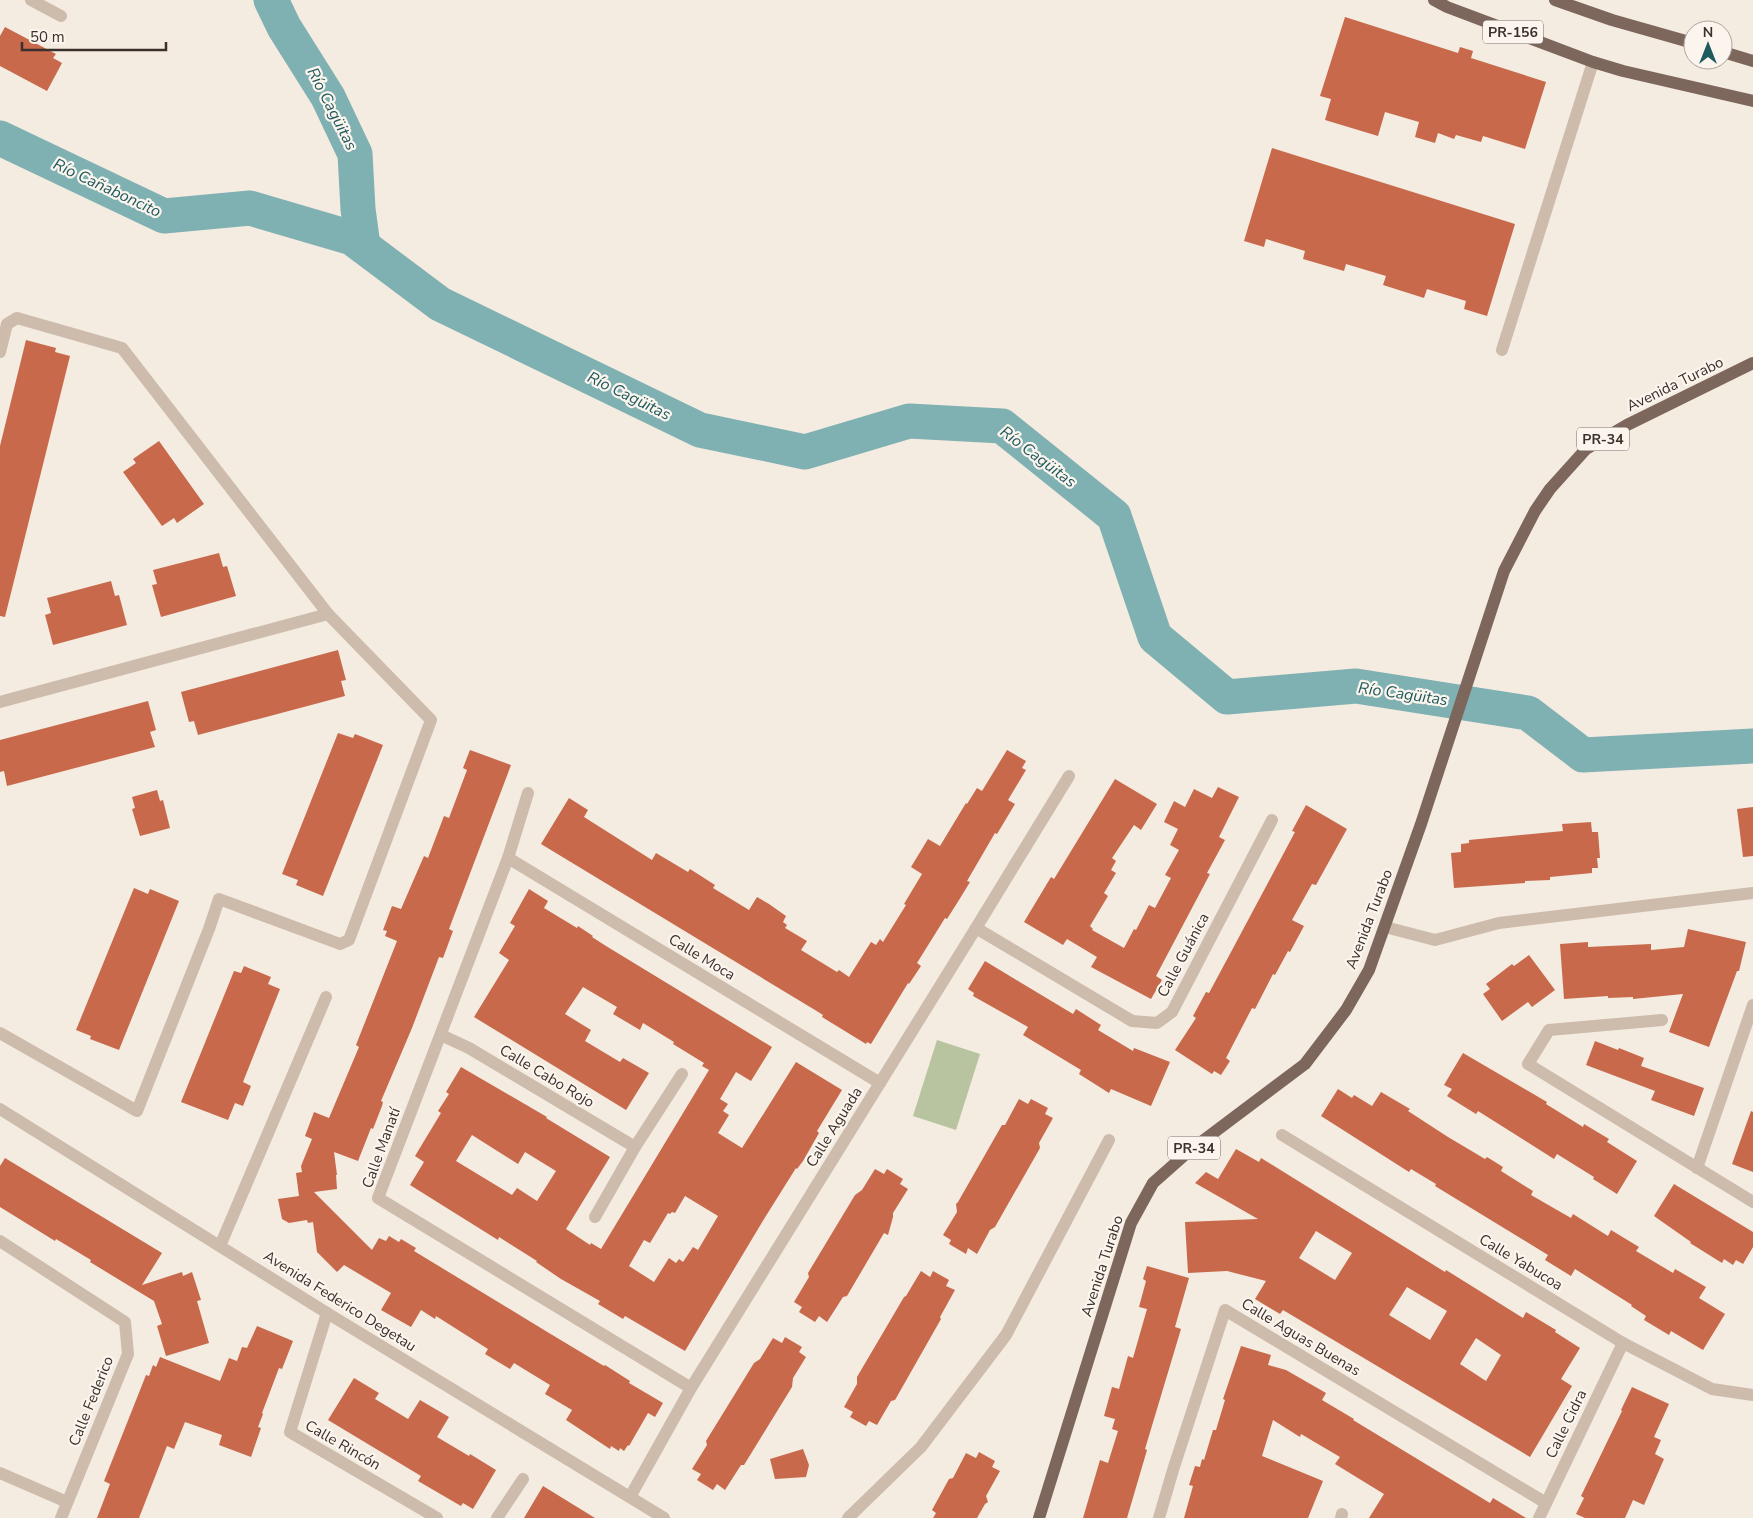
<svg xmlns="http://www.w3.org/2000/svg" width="1753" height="1518" font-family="'Nunito Sans',sans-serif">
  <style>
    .green { fill: #b8c4a0 }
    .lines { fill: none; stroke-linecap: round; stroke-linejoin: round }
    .river { stroke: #7fb0b2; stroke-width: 35 }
    .building { fill: #c8694b; fill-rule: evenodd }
    .minor { stroke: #cdbbac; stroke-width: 12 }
    .major { stroke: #7d675c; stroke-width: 12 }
    .labels { text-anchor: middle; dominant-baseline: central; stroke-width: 4.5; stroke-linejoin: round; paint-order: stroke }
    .shield { fill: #fbf5ee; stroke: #756b66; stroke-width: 1 }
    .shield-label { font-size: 14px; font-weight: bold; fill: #3b302b }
    .street-label { font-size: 15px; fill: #3b302b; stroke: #fbf5ee }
    .water-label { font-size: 16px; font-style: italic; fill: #1f5a5e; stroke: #fbf5ee }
  </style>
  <rect width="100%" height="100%" fill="#f4ebe1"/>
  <path class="green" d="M 937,1040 L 980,1054 L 956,1130 L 913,1116 Z"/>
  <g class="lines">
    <g class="river">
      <path d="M 271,0 L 284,27 L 328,97 L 355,154 L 358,209 L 363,246"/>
      <path d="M 0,138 L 164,216 L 250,208 L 352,238 L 440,304 L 700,430 L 805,452 L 909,421 L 1002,426 L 1114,516 L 1155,637 L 1227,697 L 1356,686 L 1528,713 L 1583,755 L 1753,746"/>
    </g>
  </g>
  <g class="building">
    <path d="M 1345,17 L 1458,53 L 1460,47 L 1473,51 L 1471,58 L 1546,82 L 1525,149 L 1483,136 L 1481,142 L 1456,135 L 1454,139 L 1438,133 L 1435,143 L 1415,137 L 1419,122 L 1385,112 L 1378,136 L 1325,120 L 1331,99 L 1320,96 Z"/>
    <path d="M 5,27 L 56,54 L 53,58 L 62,63 L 47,91 L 0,66 L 0,36 Z"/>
    <path d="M 1272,148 L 1515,224 L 1487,316 L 1464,309 L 1466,301 L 1427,289 L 1424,298 L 1383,285 L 1386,276 L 1346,264 L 1344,271 L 1303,259 L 1305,251 L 1266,239 L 1264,247 L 1244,241 Z"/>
    <path d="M 26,340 L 56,348 L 55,352 L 70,356 L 5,617 L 0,616 L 0,446 Z"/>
    <path d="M 159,441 L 204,504 L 177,523 L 174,518 L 162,526 L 123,472 L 136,463 L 133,459 Z"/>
    <path d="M 219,553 L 223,567 L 227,566 L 236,596 L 161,617 L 152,585 L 157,584 L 153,570 Z"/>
    <path d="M 111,581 L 115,596 L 119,595 L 127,625 L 53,645 L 45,615 L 51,613 L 47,598 Z"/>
    <path d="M 338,650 L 346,680 L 341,681 L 345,696 L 198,735 L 194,721 L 189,722 L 181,692 Z"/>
    <path d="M 148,701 L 156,730 L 150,732 L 155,747 L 7,786 L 4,771 L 0,772 L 0,740 Z"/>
    <path d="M 338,733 L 353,738 L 355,734 L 383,745 L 323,896 L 296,885 L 298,880 L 282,874 Z"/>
    <path d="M 470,750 L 511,765 L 449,929 L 453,931 L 443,958 L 439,957 L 412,1028 L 381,1101 L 383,1102 L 382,1106 L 373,1129 L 371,1128 L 358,1161 L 334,1152 L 337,1175 L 336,1175 L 337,1189 L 314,1192 L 372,1250 L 379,1238 L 386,1241 L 389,1236 L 399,1242 L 401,1239 L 416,1248 L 414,1251 L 549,1333 L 604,1366 L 605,1365 L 630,1381 L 629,1383 L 663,1403 L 655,1417 L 648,1413 L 629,1446 L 628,1445 L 624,1451 L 620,1448 L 619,1451 L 611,1446 L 610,1449 L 566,1420 L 572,1410 L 545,1394 L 550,1385 L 514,1363 L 510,1369 L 485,1354 L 488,1349 L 436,1316 L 435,1319 L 421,1310 L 411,1327 L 381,1310 L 391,1293 L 344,1265 L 337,1272 L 317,1252 L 313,1222 L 308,1223 L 307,1220 L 289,1223 L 282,1219 L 278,1199 L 299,1196 L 296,1173 L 302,1172 L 301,1166 L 312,1139 L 305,1136 L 314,1112 L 329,1118 L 359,1047 L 356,1045 L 397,941 L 385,936 L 387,931 L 383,930 L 392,906 L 401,909 L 424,856 L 428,858 L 444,816 L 449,818 L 467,770 L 463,768 Z"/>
    <path d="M 1007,750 L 1026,761 L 1022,768 L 1026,770 L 1008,800 L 1015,804 L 997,834 L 995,833 L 967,881 L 970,882 L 959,900 L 947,919 L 945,918 L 917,963 L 921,966 L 909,984 L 908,983 L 871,1044 L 867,1042 L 866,1044 L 822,1017 L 823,1015 L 815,1010 L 541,844 L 569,798 L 588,810 L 584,817 L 652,860 L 656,853 L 688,872 L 690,869 L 715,885 L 713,888 L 749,910 L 757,897 L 769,904 L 786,916 L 783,922 L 787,925 L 785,928 L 807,941 L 801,950 L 837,972 L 839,970 L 849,977 L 871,942 L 876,945 L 880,939 L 883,942 L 906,905 L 904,904 L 922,874 L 911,867 L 928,839 L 940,846 L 966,803 L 967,804 L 977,788 L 982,791 Z"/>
    <path d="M 1115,779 L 1157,804 L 1141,830 L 1134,825 L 1112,858 L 1116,861 L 1111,870 L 1116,873 L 1104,893 L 1108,896 L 1090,926 L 1093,929 L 1092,930 L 1124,948 L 1134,929 L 1136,930 L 1149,905 L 1155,908 L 1171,878 L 1165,875 L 1179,850 L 1170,845 L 1178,829 L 1164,822 L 1174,801 L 1185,807 L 1194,789 L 1212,798 L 1218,787 L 1239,797 L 1219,837 L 1225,840 L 1207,873 L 1210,874 L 1156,976 L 1162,980 L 1151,999 L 1091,967 L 1097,957 L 1067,939 L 1063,945 L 1024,922 L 1051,877 L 1054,879 Z"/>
    <path d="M 157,790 L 160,801 L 163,800 L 170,828 L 140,836 L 132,809 L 135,808 L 132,797 Z"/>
    <path d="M 1306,805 L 1347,829 L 1316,885 L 1312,884 L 1292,920 L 1304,926 L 1290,952 L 1288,951 L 1275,975 L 1273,974 L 1255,1009 L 1252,1008 L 1226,1058 L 1230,1061 L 1221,1075 L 1214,1071 L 1212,1074 L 1175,1050 L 1196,1018 L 1193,1016 L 1206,992 L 1209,993 L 1231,952 L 1295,832 L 1292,831 Z"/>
    <path d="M 1753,807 L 1753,856 L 1743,857 L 1737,809 Z"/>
    <path d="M 1591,822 L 1592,832 L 1598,832 L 1600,858 L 1597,858 L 1598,868 L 1592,868 L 1592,873 L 1550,877 L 1550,880 L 1525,881 L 1525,883 L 1454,888 L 1451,853 L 1461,852 L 1461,844 L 1469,843 L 1469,840 L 1563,831 L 1562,824 Z"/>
    <path d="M 134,888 L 148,894 L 150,889 L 179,901 L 119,1050 L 90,1039 L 91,1036 L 76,1030 Z"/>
    <path d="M 529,889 L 548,901 L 544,908 L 577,928 L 578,926 L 593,936 L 592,937 L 606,946 L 772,1047 L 751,1081 L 736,1072 L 720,1099 L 728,1104 L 723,1111 L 729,1115 L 718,1133 L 742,1148 L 796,1062 L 842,1090 L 817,1131 L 819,1133 L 803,1161 L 797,1169 L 796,1168 L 764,1219 L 685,1351 L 625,1316 L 623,1319 L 598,1304 L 600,1301 L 561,1279 L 536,1262 L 537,1261 L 499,1237 L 498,1240 L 410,1185 L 424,1162 L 415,1156 L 441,1113 L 438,1111 L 449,1094 L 446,1092 L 461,1067 L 547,1117 L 546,1118 L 610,1157 L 566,1229 L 590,1245 L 591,1243 L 601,1249 L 709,1070 L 702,1066 L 704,1063 L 673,1044 L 674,1042 L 643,1023 L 640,1030 L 613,1014 L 617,1007 L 583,987 L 565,1014 L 591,1030 L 585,1041 L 620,1062 L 623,1058 L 649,1073 L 626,1110 L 474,1017 L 509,960 L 499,953 L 515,926 L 510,923 ZM 472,1135 L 518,1164 L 525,1152 L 556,1171 L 537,1201 L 517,1188 L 512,1195 L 456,1161 ZM 685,1196 L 718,1216 L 698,1250 L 693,1247 L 683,1262 L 679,1259 L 676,1263 L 669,1258 L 654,1282 L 629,1266 L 644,1240 L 650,1243 L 668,1213 L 670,1214 L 672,1212 L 675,1213 Z"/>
    <path d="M 1688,929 L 1746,942 L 1739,971 L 1737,971 L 1709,1047 L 1669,1032 L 1683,994 L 1633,999 L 1633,997 L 1608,998 L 1608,996 L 1564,999 L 1560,944 L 1588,942 L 1588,947 L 1651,944 L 1651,950 L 1684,947 Z"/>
    <path d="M 1529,955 L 1555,990 L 1532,1007 L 1528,1002 L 1502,1021 L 1483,994 L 1490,989 L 1486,984 L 1512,964 L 1514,966 Z"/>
    <path d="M 985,961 L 1073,1014 L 1076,1009 L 1101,1025 L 1098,1030 L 1133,1051 L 1134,1048 L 1170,1062 L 1151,1106 L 1111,1089 L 1109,1093 L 1079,1074 L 1081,1070 L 1023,1035 L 1028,1027 L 973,996 L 974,993 L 968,989 Z"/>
    <path d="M 244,966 L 271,977 L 268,984 L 280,989 L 243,1082 L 251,1086 L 243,1106 L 235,1103 L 228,1120 L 181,1102 L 234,971 L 241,973 Z"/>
    <path d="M 1595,1041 L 1618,1050 L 1619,1048 L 1644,1058 L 1641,1066 L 1704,1088 L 1694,1116 L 1651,1100 L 1655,1091 L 1586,1065 Z"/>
    <path d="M 1463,1053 L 1547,1102 L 1546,1104 L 1583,1127 L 1584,1124 L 1609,1139 L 1607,1142 L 1637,1161 L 1617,1194 L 1593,1179 L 1594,1177 L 1557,1154 L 1554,1159 L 1478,1111 L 1476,1114 L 1447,1096 L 1452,1089 L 1444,1085 Z"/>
    <path d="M 1338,1089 L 1352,1098 L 1354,1095 L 1372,1106 L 1381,1092 L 1410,1109 L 1408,1111 L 1448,1137 L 1485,1159 L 1487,1157 L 1503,1167 L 1501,1171 L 1533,1191 L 1531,1195 L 1571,1218 L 1573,1214 L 1608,1236 L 1611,1230 L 1639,1247 L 1636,1251 L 1673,1273 L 1675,1269 L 1706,1287 L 1699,1298 L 1725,1314 L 1703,1350 L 1671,1331 L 1669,1335 L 1644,1320 L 1646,1316 L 1631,1306 L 1632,1305 L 1575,1269 L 1571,1276 L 1545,1260 L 1548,1255 L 1435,1186 L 1436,1184 L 1411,1169 L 1409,1172 L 1321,1116 Z"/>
    <path d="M 1019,1099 L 1028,1104 L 1031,1099 L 1048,1108 L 1045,1114 L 1053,1118 L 1039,1143 L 1040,1148 L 995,1227 L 990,1230 L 977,1254 L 968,1248 L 966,1254 L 949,1244 L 951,1240 L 943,1235 L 957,1212 L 956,1204 L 958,1202 L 1002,1125 L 1005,1125 Z"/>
    <path d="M 1751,1111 L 1753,1112 L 1753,1172 L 1732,1164 Z"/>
    <path d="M 1236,1149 L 1259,1162 L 1261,1158 L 1445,1272 L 1446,1270 L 1523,1318 L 1526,1312 L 1556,1330 L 1555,1332 L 1580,1348 L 1561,1379 L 1572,1386 L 1530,1457 L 1283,1310 L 1280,1314 L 1255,1299 L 1266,1281 L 1227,1271 L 1188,1273 L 1185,1222 L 1258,1219 L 1195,1183 L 1206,1172 L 1218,1179 ZM 1316,1231 L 1352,1253 L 1335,1280 L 1299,1258 ZM 1407,1287 L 1447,1311 L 1430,1340 L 1389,1315 ZM 1476,1338 L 1501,1355 L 1486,1381 L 1460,1364 Z"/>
    <path d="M 5,1158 L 162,1253 L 142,1285 L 182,1272 L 183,1276 L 192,1272 L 201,1300 L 197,1301 L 209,1343 L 166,1356 L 157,1326 L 162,1324 L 154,1301 L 90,1262 L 91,1260 L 56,1239 L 55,1241 L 0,1207 L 0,1166 Z"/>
    <path d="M 875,1169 L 884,1174 L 887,1169 L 903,1179 L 900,1184 L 908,1189 L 893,1213 L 893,1217 L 888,1235 L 884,1233 L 847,1296 L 843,1297 L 827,1322 L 819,1316 L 815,1322 L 799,1312 L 802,1307 L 794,1302 L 809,1277 L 808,1273 L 855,1195 L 862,1190 Z"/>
    <path d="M 1674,1184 L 1753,1232 L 1753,1247 L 1743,1264 L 1736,1260 L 1733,1265 L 1724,1259 L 1722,1263 L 1690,1243 L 1691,1242 L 1654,1216 Z"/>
    <path d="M 1147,1266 L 1189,1278 L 1175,1327 L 1181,1329 L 1145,1449 L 1147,1450 L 1127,1518 L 1083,1518 L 1100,1460 L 1108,1463 L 1118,1431 L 1112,1429 L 1115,1419 L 1104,1416 L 1112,1387 L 1119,1389 L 1128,1356 L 1133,1358 L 1147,1309 L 1139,1307 L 1146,1281 L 1143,1279 Z"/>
    <path d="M 921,1271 L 930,1277 L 933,1271 L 949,1280 L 946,1286 L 955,1290 L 940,1317 L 941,1319 L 895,1400 L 891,1401 L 877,1425 L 869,1421 L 866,1426 L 850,1417 L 853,1412 L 844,1407 L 857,1384 L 857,1377 L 904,1297 L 906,1296 Z"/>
    <path d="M 257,1326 L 293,1341 L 282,1369 L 279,1368 L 262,1413 L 263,1414 L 258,1427 L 261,1428 L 251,1457 L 219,1445 L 222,1435 L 185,1422 L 174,1449 L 167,1446 L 139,1518 L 97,1518 L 110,1484 L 104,1481 L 146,1375 L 149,1376 L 153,1365 L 156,1367 L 160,1357 L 220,1381 L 229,1358 L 237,1361 L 242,1347 L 247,1348 Z"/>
    <path d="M 785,1337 L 802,1347 L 799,1352 L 806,1357 L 793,1378 L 792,1387 L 744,1465 L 741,1465 L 725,1490 L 717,1484 L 713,1490 L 697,1480 L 701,1474 L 692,1469 L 707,1445 L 706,1441 L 754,1363 L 760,1359 L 773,1338 L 782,1343 Z"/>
    <path d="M 1241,1346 L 1271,1355 L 1268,1365 L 1286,1370 L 1326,1393 L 1322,1400 L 1354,1419 L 1353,1420 L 1490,1503 L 1493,1498 L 1526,1518 L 1369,1518 L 1384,1494 L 1335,1464 L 1340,1457 L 1301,1434 L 1300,1437 L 1273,1420 L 1262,1456 L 1323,1481 L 1308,1518 L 1184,1518 L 1193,1486 L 1189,1485 L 1195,1466 L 1200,1467 L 1202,1459 L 1204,1460 L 1213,1430 L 1216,1430 L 1225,1400 L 1223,1399 Z"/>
    <path d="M 354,1378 L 379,1393 L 375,1399 L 408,1419 L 420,1400 L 449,1417 L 437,1437 L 469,1456 L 470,1454 L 496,1470 L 473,1509 L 463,1503 L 461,1506 L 418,1481 L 421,1476 L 328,1420 Z"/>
    <path d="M 1632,1387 L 1669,1404 L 1654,1437 L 1661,1440 L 1655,1454 L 1664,1459 L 1644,1505 L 1633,1500 L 1625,1518 L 1585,1518 L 1576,1514 L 1584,1498 L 1581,1496 L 1622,1411 L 1621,1410 Z"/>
    <path d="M 803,1449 L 809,1465 L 806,1477 L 775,1479 L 770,1459 Z"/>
    <path d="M 979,1452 L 995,1461 L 992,1467 L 1000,1471 L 986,1496 L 988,1502 L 985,1504 L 977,1518 L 933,1518 L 936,1513 L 932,1510 L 949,1479 L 953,1478 L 966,1453 L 976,1458 Z"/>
    <path d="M 543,1486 L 595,1518 L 524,1518 Z"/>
  </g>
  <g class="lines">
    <g class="minor">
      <path d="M 31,0 L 61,16"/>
      <path d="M 1502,350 L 1593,62"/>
      <path d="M 0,352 L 7,324 L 17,318 L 122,348 L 328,614"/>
      <path d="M 0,702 L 328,614 L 431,720 L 349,940 L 340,944 L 219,899 L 209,929 L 137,1111 L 0,1033"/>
      <path d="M 528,793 L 508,858 L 378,1198 L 691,1388"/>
      <path d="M 508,858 L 880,1083"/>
      <path d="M 1385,927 L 1435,940 L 1499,923 L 1753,893"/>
      <path d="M 976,928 L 1132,1021 L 1157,1023 L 1172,1012 L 1272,820"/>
      <path d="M 1662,1020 L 1549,1030 L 1528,1064 L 1753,1202"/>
      <path d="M 441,1035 L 469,1048 L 635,1147"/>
      <path d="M 0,1109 L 327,1313 L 664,1518"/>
      <path d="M 1282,1135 L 1623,1343 L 1712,1389 L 1753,1395"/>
      <path d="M 1697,1168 L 1753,1005"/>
      <path d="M 595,1217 L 635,1147 L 682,1074"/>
      <path d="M 0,1241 L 125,1322 L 128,1354 L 61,1518"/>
      <path d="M 220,1246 L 326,997"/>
      <path d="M 327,1313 L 290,1432 L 437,1518"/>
      <path d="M 0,1473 L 67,1502"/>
      <path d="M 630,1497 L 691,1388 L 976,928 L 1069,776"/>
      <path d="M 497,1518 L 523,1479"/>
      <path d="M 848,1518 L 921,1447 L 1006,1335 L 1109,1140"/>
      <path d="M 1159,1518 L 1173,1470 L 1225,1310 L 1546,1503"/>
      <path d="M 1341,1518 L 1342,1514"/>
      <path d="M 1539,1518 L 1623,1343"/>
    </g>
    <g class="major">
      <path d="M 1434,0 L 1447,7 L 1593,62 L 1623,71 L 1753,101"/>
      <path d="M 1555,0 L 1612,20 L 1693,43"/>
      <path d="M 1723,52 L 1753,61"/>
      <path d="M 1039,1518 L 1131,1223 L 1153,1183 L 1188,1152 L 1305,1064 L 1346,1010 L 1369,970 L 1421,824 L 1504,571 L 1535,511 L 1550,489 L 1586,449 L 1627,425 L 1753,363"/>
    </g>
  </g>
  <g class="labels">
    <g class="shield">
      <rect x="1483" y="20.5" width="60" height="23" rx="4"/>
      <rect x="1577" y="427.5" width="52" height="23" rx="4"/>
      <rect x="1168" y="1136.5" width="52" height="23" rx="4"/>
    </g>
    <g class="shield-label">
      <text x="1513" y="32">PR-156</text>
      <text x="1603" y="439">PR-34</text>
      <text x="1194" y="1148">PR-34</text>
    </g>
    <g class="street-label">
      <text transform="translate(1675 384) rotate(-26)">Avenida Turabo</text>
      <text transform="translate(1369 919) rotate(-69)">Avenida Turabo</text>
      <text transform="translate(1183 955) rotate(-62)">Calle Guánica</text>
      <text transform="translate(702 957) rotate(31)">Calle Moca</text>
      <text transform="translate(547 1076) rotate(31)">Calle Cabo Rojo</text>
      <text transform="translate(834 1127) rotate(-58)">Calle Aguada</text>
      <text transform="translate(381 1148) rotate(-70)">Calle Manatí</text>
      <text transform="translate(1521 1262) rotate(31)">Calle Yabucoa</text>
      <text transform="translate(1102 1266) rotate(-72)">Avenida Turabo</text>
      <text transform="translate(340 1301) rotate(32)">Avenida Federico Degetau</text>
      <text transform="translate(1301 1337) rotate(31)">Calle Aguas Buenas</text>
      <text transform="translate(91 1401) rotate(-68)">Calle Federico</text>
      <text transform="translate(1566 1424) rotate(-64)">Calle Cidra</text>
      <text transform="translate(343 1445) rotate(30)">Calle Rincón</text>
    </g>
    <g class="water-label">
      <text transform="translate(332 109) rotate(63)">Río Cagüitas</text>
      <text transform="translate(107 188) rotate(25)">Río Cañaboncito</text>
      <text transform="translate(629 396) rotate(26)">Río Cagüitas</text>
      <text transform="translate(1038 457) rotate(37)">Río Cagüitas</text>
      <text transform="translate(1403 694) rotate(8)">Río Cagüitas</text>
    </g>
  </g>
  <g transform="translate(1708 45)"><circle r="24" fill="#fbf5ee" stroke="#aea6a0"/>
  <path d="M0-4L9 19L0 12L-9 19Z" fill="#1f5a5e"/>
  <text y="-8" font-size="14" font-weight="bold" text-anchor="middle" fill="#3b302b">N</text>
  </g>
  <path d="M22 42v8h144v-8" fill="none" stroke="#3b302b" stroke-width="2.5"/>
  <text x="30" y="42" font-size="15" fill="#3b302b" stroke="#fbf5ee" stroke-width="4" paint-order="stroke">50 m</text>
</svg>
